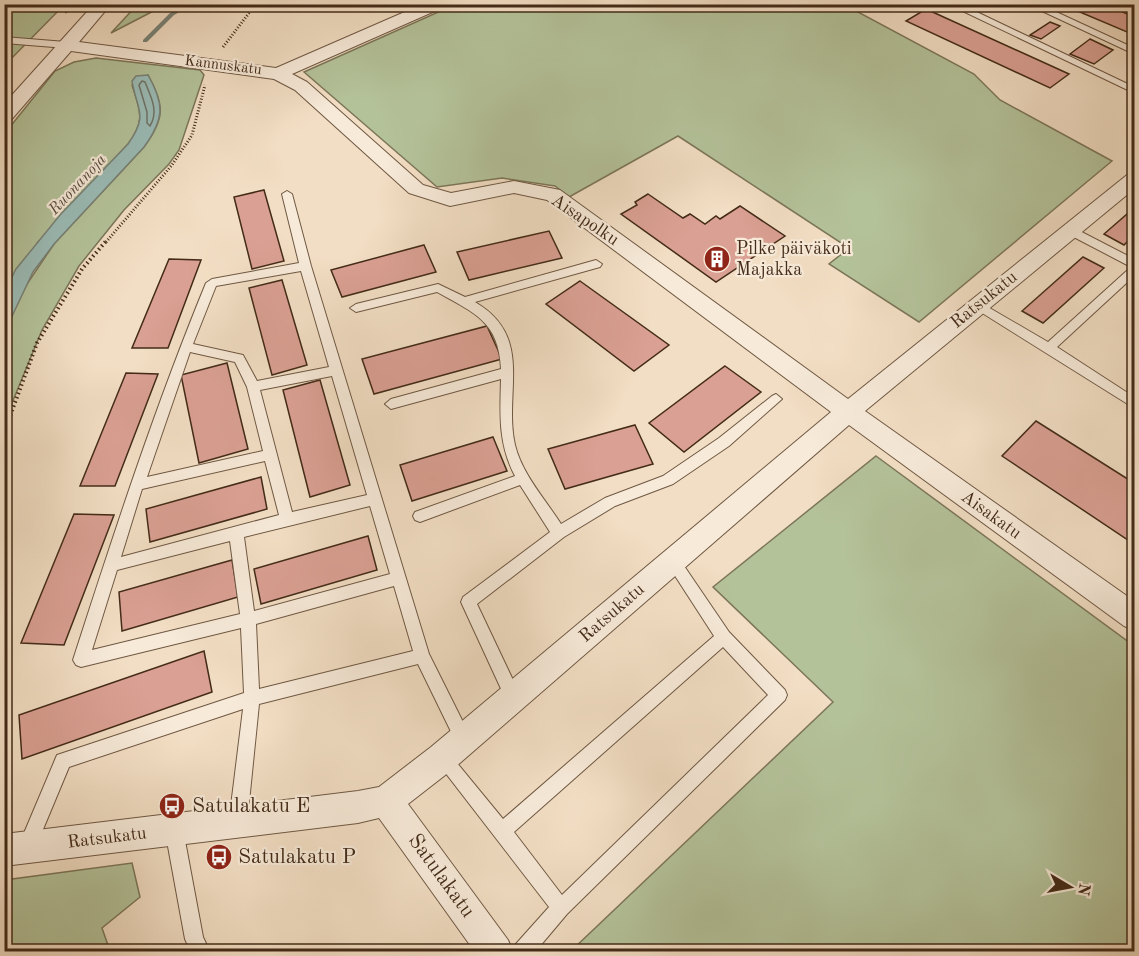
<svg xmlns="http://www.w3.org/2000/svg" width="1139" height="956" font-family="'Old Standard TT',serif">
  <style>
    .green { fill: #b4c29a; stroke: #7c7659; stroke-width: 1.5 }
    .water { fill: #9bbcb7; stroke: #788277; stroke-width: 1.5 }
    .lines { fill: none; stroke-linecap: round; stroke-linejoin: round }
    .shore { stroke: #6f7468; stroke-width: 1.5 }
    .stream { fill: #788277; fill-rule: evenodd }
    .building { fill: #daa093; stroke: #432b18; stroke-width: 1.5 }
    .lane-casing { stroke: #6f5843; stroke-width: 2 }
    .street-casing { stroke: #6f5843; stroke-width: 2 }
    .path-far1 { stroke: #432b18; stroke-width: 3; stroke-dasharray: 1 2; stroke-linecap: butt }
    .path { stroke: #432b18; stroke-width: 4; stroke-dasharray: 1.5 3; stroke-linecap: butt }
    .lane { fill: #f7ead9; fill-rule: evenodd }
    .street { fill: #f7ead9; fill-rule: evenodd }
    .labels { text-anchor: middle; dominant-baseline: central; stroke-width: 4.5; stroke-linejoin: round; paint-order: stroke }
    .far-street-label { font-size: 15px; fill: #432b18; stroke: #f7ead9 }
    .far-water-label { font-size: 16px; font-style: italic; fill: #594f40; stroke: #f7ead9 }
    .street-label { font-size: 18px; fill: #432b18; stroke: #f7ead9 }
    .poi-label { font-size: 18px; fill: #432b18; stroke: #f7ead9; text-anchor: start }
    .near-poi-label { font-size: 21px; fill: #432b18; stroke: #f7ead9; text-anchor: start }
    .near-street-label { font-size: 21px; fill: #432b18; stroke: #f7ead9 }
  </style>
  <rect width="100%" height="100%" fill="#f2dec4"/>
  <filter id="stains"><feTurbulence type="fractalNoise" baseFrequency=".00333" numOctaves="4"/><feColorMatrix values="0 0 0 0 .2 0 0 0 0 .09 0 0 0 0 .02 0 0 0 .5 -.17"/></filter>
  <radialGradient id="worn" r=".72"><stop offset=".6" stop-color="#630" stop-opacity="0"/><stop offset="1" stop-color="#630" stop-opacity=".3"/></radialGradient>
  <g class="green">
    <path d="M 5,5 L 64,5 L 5,65 Z"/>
    <path d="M 137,5 L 165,5 L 111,33 Z"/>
    <path d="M 454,5 L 845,5 L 974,74 L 1000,100 L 1112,161 L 919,322 L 829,264 L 849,248 L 678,136 L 569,197 L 555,186 L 502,178 L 437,187 L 304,72 Z"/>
    <path d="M 96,58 L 200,70 L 204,75 L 179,150 L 169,164 L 124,210 L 79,266 L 42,330 L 5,420 L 5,331 L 25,287 L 54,244 L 144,147 C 165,119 165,105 148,75 L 132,85 C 140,111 146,120 128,144 L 38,242 L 5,291 L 5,133 L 55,71 L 74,62 Z"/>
    <path d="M 876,456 L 1134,646 L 1134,951 L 571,951 L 833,702 L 713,587 Z"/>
    <path d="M 132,863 L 140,897 L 102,928 L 110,951 L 5,951 L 5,880 Z"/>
  </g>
  <path class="water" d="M 148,75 C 165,105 164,119 144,147 L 54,244 L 33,272 L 5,331 L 5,291 L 16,269 L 60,215 L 128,144 C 149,114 137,111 132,81 L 136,76 Z"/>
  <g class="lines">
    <path class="shore" d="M 142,81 L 145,82 C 151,97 159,111 150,126 L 147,123 L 147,112 L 139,85 Z"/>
    <path class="stream" d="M 186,4 L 194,4 L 174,15 L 147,42 L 143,42 L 143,40 L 170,13 Z"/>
  </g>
  <g class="building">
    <path d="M 1061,4 L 1105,4 L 1134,17 L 1134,26 L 1127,32 Z"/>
    <path d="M 926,9 L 1069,74 L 1050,88 L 906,21 Z"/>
    <path d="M 1050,22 L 1060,26 L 1041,39 L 1030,35 Z"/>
    <path d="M 1090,39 L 1113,50 L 1094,64 L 1070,54 Z"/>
    <path d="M 264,190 L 284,261 L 252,269 L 234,197 Z"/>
    <path d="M 648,194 L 683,218 L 690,214 L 705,224 L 716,216 L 720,219 L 740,206 L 785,236 L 716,282 L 621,214 L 637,205 L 635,202 Z"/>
    <path d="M 1134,208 L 1134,235 L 1124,245 L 1104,234 Z"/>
    <path d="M 549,231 L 562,258 L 469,280 L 457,252 Z"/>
    <path d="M 424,245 L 436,272 L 342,297 L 331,270 Z"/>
    <path d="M 1083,257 L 1104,268 L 1043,323 L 1022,311 Z"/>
    <path d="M 169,259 L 201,260 L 168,348 L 132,348 Z"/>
    <path d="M 282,280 L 307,365 L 272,375 L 249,288 Z"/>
    <path d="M 580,281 L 669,345 L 634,371 L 546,304 Z"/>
    <path d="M 487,326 L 502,359 L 374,394 L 362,359 Z"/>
    <path d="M 227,363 L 248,449 L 199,463 L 181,375 Z"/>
    <path d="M 725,366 L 761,392 L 684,452 L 649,423 Z"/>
    <path d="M 126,373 L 158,374 L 115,486 L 80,486 Z"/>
    <path d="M 320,380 L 350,485 L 310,497 L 283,390 Z"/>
    <path d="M 1036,421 L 1134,483 L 1134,544 L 1002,456 Z"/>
    <path d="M 635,425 L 653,464 L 565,489 L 548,449 Z"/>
    <path d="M 493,437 L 507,471 L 412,501 L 400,465 Z"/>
    <path d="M 261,477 L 267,509 L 150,542 L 146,509 Z"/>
    <path d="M 74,514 L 114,515 L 64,645 L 21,643 Z"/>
    <path d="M 368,536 L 377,570 L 261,604 L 254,569 Z"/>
    <path d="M 232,560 L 238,597 L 122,631 L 119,592 Z"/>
    <path d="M 204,651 L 212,692 L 22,759 L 19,715 Z"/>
  </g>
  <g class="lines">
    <defs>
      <g id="lane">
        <path d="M 948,4 L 960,4 L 1134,87 L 1134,93 Z"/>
        <path d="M 1027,4 L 1039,4 L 1134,48 L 1134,54 Z"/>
        <path d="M 4,37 L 66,42 L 71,45 L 66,48 L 4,43 Z"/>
        <path d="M 287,191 L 292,194 L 311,266 L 429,654 L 472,740 L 470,746 L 464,748 L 458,746 L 418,664 L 259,704 L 247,822 L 244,828 L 238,831 L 232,828 L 229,822 L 243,709 L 69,767 L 34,851 L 28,854 L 22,851 L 19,845 L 57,755 L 244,693 L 241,628 L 81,667 L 76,665 L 73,660 C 114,533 155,407 206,283 L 212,279 L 299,263 L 282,194 ZM 301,271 L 329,367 L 257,381 L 243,355 L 193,344 L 216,286 ZM 190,352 L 235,362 L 247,387 L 263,451 L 147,477 ZM 332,376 L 367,495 L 292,512 L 260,390 ZM 265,461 L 279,515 L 121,557 L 142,489 ZM 370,506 L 390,574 L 254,611 L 244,537 ZM 230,541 L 240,614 L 92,650 L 117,570 ZM 394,586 L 413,651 L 259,689 L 256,624 Z"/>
        <path d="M 1070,226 L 1134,259 L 1134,276 L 1057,347 L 1134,397 L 1134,408 L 971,306 L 977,302 L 981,303 L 1048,342 L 1131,267 L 1066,233 L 1066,227 Z"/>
        <path d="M 596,260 L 602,264 L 600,267 L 475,302 C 535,337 503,392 515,445 C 522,474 545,499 561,524 L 605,498 L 663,476 L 719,438 L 772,396 L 776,394 L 782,399 L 729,446 L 673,484 L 615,506 L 564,537 L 477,604 L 522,699 L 520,704 L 514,707 L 508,704 L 461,602 L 463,597 L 550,532 L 520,485 L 420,522 L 415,520 L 413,516 L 415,512 L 515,476 C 498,444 500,414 501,379 L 391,409 L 385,404 L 391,399 L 501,369 C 499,321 474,313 437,292 L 356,312 L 350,308 L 356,304 L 438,284 L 465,297 Z"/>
        <path d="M 673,555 L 678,557 L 729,632 L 785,690 L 787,695 L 785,700 L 567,914 L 535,952 L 513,952 L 515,945 L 549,907 L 434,758 L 436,752 L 442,750 L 448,752 L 503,819 L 714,636 L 668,565 L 666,561 L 668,557 ZM 723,647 L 768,695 L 562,895 L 514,832 Z"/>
        <path d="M 174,821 L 180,824 L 183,830 L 203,937 L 210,952 L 191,952 L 185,939 L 165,830 L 168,824 Z"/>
      </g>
      <path id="street" d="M 94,4 L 111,4 L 79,42 L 276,68 L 423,4 L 446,4 L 444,7 L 292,74 L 307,82 L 423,185 L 451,193 L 514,181 L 560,190 L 848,399 L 1127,175 L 1134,173 L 1134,189 L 865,411 L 1134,601 L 1134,630 L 1124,626 L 849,425 L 453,769 L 408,804 L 508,940 L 513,952 L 475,952 L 379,818 L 358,823 L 4,866 L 4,834 L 358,791 L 379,787 L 431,747 L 831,412 L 547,200 L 514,193 L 450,206 L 409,193 L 295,90 L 274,79 L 71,51 L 11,120 L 4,121 L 4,104 Z"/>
    </defs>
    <use href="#lane" class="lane-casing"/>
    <use href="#street" class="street-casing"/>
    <g class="path-far1">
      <path d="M 62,4 L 67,13"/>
      <path d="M 223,47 L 256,4"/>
      <path d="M 106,242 L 172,165 L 192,135 L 205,85"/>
    </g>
    <path class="path" d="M 4,432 L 37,343 L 82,269 L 107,240"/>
    <use href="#lane" class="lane"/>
    <use href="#street" class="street"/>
  </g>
  <defs>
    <symbol id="building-disc" viewBox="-11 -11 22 22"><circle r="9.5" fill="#8f2418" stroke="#f7ead9"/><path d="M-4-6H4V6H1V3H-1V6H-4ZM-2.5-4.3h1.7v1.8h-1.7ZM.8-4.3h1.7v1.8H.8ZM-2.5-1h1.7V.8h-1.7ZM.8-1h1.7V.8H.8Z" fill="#fff"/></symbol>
    <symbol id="bus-disc" viewBox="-11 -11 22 22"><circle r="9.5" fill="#8f2418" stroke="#f7ead9"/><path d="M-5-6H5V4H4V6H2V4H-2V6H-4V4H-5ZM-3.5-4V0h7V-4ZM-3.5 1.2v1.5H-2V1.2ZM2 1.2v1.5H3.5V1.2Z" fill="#fff"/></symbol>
  </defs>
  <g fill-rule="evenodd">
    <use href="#building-disc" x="702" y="244" width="30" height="30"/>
    <use href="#bus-disc" x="157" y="791" width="30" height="30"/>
    <use href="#bus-disc" x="204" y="842" width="30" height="30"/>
  </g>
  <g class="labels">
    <g class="far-street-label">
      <text transform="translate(223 66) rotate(7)">Kannuskatu</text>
    </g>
    <g class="far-water-label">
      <text transform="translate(78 185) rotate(-47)">Ruonanoja</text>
    </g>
    <g class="street-label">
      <text transform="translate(585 220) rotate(34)">Aisapolku</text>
      <text transform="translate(984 300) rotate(-39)">Ratsukatu</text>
      <text transform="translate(991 515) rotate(36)">Aisakatu</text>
      <text transform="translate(612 613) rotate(-41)">Ratsukatu</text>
      <text transform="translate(107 838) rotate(-7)">Ratsukatu</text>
    </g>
    <g class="poi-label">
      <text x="736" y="249">Pilke päiväkoti<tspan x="736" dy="21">Majakka</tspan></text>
    </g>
    <g class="near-poi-label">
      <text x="192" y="806">Satulakatu E</text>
      <text x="238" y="857">Satulakatu P</text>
    </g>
    <g class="near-street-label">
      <text transform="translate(441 876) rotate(54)">Satulakatu</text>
    </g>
  </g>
  <rect width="1139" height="956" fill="none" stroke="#f2dec4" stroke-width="24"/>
  <rect x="6" y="6" width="1127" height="944" fill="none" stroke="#432b18" stroke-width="3"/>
  <rect x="12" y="12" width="1115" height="932" fill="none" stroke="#432b18" stroke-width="1.5"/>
  <g transform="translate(1070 887) rotate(100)" stroke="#f7ead9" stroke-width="4.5" paint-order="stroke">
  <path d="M0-4.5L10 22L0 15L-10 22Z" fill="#432b18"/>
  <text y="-9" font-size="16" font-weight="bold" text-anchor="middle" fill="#432b18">N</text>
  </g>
  <rect width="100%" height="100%" filter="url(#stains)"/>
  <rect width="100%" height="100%" fill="url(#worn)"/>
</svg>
